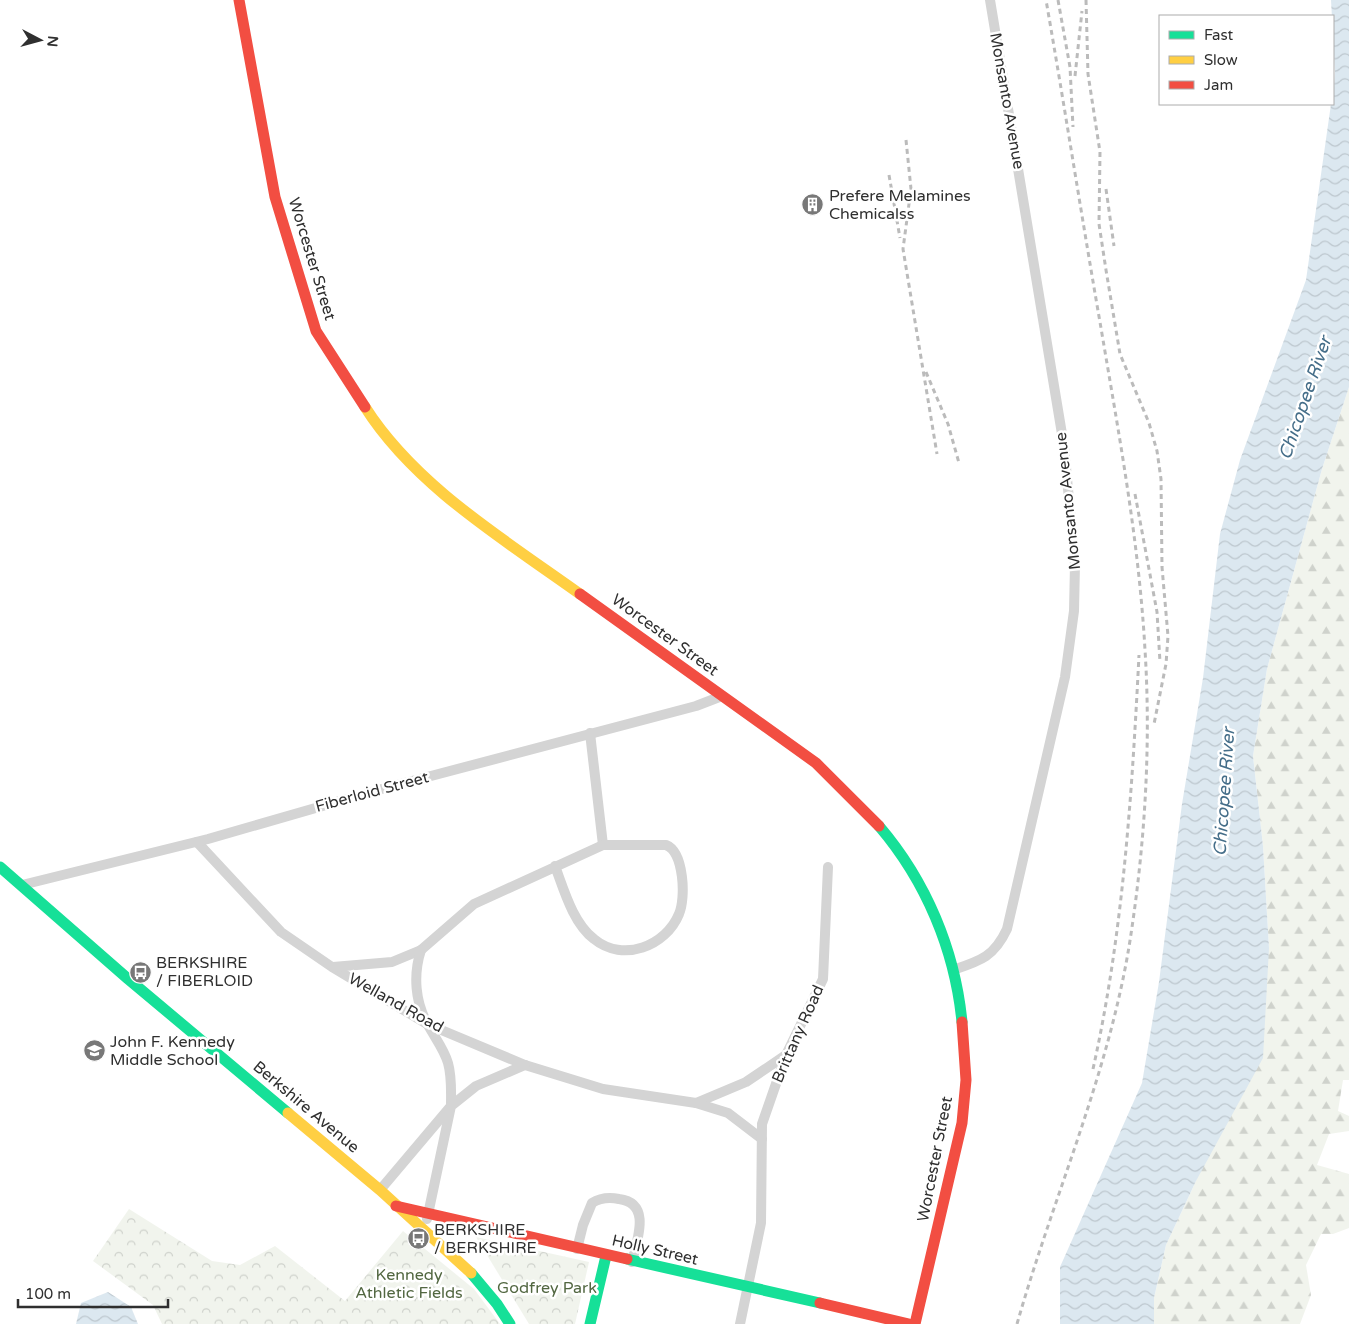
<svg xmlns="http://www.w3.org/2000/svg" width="1349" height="1324" font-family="'Varela Round',sans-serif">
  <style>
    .forest { fill: url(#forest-firs) }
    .park { fill: url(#park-crowns) }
    .water { fill: url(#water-waves) }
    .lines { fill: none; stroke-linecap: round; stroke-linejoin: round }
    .street { stroke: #d4d4d4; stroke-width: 10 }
    .fast { stroke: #16e098; stroke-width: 11 }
    .slow { stroke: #ffcf43; stroke-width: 11 }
    .jam { stroke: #f24e42; stroke-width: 11 }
    .rail { stroke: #bbb; stroke-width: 3; stroke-dasharray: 5 4; stroke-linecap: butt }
    .labels { text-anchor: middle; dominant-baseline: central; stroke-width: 5; stroke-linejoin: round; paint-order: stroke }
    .street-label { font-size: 16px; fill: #2f2f2f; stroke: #fff }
    .poi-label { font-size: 16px; fill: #2f2f2f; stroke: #fff; text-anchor: start }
    .park-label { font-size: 16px; fill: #526741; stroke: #fff }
    .water-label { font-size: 18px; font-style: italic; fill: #456e89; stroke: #fff }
  </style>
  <defs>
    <pattern id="forest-firs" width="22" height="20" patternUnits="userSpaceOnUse" patternTransform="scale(1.25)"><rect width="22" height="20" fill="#f1f4ed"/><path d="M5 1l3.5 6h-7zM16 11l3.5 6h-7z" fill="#cfd2cc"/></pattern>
    <pattern id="park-crowns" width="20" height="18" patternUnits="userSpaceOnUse" patternTransform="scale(1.25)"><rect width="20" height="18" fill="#f1f4ed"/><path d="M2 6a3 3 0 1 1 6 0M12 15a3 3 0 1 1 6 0" fill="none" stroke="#cfd2cc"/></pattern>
    <pattern id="water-waves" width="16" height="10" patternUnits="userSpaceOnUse" patternTransform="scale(1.25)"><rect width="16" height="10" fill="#dce8f0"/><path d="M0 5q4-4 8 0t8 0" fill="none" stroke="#bdc7ce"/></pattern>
  </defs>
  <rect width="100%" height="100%" fill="#fff"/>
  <path class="forest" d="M 1349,387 L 1349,1080 L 1343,1080 L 1338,1111 L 1349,1116 L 1349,1131 L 1329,1134 L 1317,1165 L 1349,1174 L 1349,1228 L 1333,1234 L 1321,1234 L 1306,1265 L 1311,1295 L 1300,1324 L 1154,1324 L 1154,1298 L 1166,1245 L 1196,1181 L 1269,948 L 1263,846 L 1253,756 L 1267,669 L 1322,469 Z"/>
  <g class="park">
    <path d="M 129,1209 L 212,1261 L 240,1265 L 275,1246 L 345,1301 L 403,1231 L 474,1289 L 500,1324 L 162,1324 L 153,1305 L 93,1261 Z"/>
    <path d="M 476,1237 L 589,1262 L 575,1324 L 529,1324 Z"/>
  </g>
  <g class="water">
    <path d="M 1331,0 L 1349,0 L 1349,387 L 1322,469 L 1267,669 L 1253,756 L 1263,846 L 1269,948 L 1263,1058 L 1196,1181 L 1166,1245 L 1154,1298 L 1154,1324 L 1060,1324 L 1060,1267 L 1142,1083 L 1159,982 L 1182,804 L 1203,678 L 1220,534 L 1240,460 L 1306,280 L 1331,104 L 1333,104 L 1335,72 Z"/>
    <path d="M 108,1292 L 131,1307 L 138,1324 L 76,1324 L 81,1303 Z"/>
  </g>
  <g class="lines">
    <g class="street">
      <path d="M 590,733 L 603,845"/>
      <path d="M 197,842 L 281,932 L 332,967 L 427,1024 L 525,1065 L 603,1089 L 696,1103 L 746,1082 L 786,1055"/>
      <path d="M 22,885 L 208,839 L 378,790 L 696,706 L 722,696"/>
      <path d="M 333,967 L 392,962 L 421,950 L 474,904 L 603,845 L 666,845 C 684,852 686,898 679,914 C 666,946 623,963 594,939 C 573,923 564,890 555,866"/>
      <path d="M 953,970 C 980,961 994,957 1007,929 L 1065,677 L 1074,611 L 1075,564 L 1064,446 L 990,0"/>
      <path d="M 696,1103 L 728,1113 L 762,1139"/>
      <path d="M 380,1190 L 451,1106 C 451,1091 452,1077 448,1063 C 444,1049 435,1038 428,1025 C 415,1002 413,975 421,950"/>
      <path d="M 427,1219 L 451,1106 L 476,1086 L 525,1065"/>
      <path d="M 577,1249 L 583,1225 L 592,1203 C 600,1198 609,1197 619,1199 C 652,1203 637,1240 632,1262"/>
      <path d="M 740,1324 L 761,1223 L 762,1124 L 786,1055 L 823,979 L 828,867"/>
    </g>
    <g class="fast">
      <path d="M 879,826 C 926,881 955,950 962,1022"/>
      <path d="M 0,867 L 127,978 L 288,1113"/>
      <path d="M 627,1259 L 820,1303"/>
      <path d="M 471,1273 L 497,1304 L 510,1324"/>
      <path d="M 590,1324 L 606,1256"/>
    </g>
    <g class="slow">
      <path d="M 365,407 C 415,486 505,540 580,594"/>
      <path d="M 288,1113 L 380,1190 L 471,1273"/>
    </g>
    <g class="jam">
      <path d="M 239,0 L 275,197 L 316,331 L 365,407"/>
      <path d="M 580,594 L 816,763 L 879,826"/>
      <path d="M 396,1206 L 627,1259"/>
      <path d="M 820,1303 L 909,1324"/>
      <path d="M 915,1324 L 962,1123 L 966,1080 L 962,1022"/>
    </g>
    <g class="rail">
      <path d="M 1058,0 L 1070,67 L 1073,127"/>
      <path d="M 1086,0 L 1088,74 L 1100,152 L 1099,224 L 1106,270 L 1120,354 L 1149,423 L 1157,451 L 1161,479 L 1162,567 L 1168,636 L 1166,664 L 1154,724"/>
      <path d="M 1075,76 L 1082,11"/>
      <path d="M 906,140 L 911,189 L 903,249 L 937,454"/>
      <path d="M 889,175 L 900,238"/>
      <path d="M 1106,189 L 1114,246"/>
      <path d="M 926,372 L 948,424 L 959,463"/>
      <path d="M 1135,494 L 1157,612 L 1160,662"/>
      <path d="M 1093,1069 C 1123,934 1132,794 1139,655"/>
      <path d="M 1017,1324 C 1054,1194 1111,1069 1131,934 C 1145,841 1151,744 1145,650 C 1139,542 1119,435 1101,328 C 1082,219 1065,109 1046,0"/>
    </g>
  </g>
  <defs>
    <symbol id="building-disc" viewBox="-11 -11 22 22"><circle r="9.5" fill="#787878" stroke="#fff"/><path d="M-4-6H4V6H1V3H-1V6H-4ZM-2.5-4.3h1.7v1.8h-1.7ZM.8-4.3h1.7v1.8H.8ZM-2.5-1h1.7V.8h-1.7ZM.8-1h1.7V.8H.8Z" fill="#fff"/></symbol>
    <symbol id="bus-disc" viewBox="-11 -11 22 22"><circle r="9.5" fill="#787878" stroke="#fff"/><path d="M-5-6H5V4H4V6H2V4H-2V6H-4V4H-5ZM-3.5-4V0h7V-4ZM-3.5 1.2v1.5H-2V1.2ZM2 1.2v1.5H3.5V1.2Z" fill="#fff"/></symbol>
    <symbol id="school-disc" viewBox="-11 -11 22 22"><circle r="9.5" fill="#787878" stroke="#fff"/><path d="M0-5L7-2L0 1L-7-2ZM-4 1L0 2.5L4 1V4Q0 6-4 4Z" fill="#fff"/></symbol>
  </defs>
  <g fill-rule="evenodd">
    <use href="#building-disc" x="800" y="192" width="25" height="25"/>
    <use href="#bus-disc" x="128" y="960" width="25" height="25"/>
    <use href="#school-disc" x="82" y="1038" width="25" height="25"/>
    <use href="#bus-disc" x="406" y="1226" width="25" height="25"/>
  </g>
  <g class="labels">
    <g class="street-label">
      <text transform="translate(1007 101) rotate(80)">Monsanto Avenue</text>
      <text transform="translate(312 259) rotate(73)">Worcester Street</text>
      <text transform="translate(1068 501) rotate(-96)">Monsanto Avenue</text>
      <text transform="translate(665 635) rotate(36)">Worcester Street</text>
      <text transform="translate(372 792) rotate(-15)">Fiberloid Street</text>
      <text transform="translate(396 1003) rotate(29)">Welland Road</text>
      <text transform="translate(798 1034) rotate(-66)">Brittany Road</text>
      <text transform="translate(306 1107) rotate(40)">Berkshire Avenue</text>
      <text transform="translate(935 1159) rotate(-79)">Worcester Street</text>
      <text transform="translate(655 1250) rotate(13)">Holly Street</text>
    </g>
    <g class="poi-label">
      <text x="829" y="196">Prefere Melamines<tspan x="829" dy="18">Chemicalss</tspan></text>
      <text x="156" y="963">BERKSHIRE<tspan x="156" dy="18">/ FIBERLOID</tspan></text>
      <text x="110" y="1042">John F. Kennedy<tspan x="110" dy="18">Middle School</tspan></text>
      <text x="434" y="1230">BERKSHIRE<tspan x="434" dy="18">/ BERKSHIRE</tspan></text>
    </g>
    <g class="park-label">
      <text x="409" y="1275">Kennedy<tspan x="409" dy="18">Athletic Fields</tspan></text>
      <text x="547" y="1288">Godfrey Park</text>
    </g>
    <g class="water-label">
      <text transform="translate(1305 398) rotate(-71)">Chicopee River</text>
      <text transform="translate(1224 792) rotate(-86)">Chicopee River</text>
    </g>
  </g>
  <rect x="1159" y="15" width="175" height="90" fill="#ffffff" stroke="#acacac"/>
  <rect x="1169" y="31" width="25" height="8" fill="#16e098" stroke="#acacac"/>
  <text x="1204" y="40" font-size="15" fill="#2f2f2f">Fast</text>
  <rect x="1169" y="56" width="25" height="8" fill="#ffcf43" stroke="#acacac"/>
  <text x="1204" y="65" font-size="15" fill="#2f2f2f">Slow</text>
  <rect x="1169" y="81" width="25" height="8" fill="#f24e42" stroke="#acacac"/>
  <text x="1204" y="90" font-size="15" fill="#2f2f2f">Jam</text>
  <g transform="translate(40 40) rotate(96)" stroke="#ffffff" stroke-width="4" paint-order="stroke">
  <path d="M0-4L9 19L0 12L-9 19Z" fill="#2f2f2f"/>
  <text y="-8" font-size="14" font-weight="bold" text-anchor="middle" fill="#2f2f2f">N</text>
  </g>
  <path d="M18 1299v8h150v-8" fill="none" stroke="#2f2f2f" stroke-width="2.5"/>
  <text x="25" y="1299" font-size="15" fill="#2f2f2f" stroke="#ffffff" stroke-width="4" paint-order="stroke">100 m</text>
</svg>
